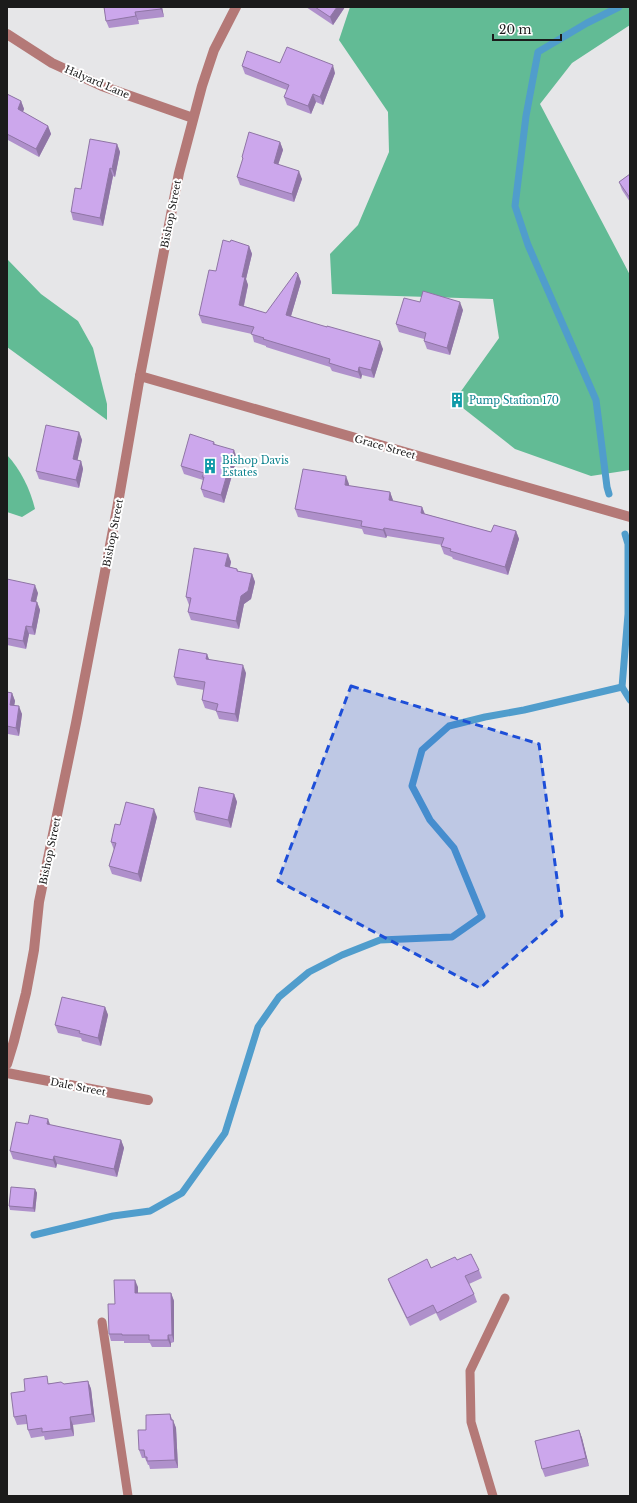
<svg xmlns="http://www.w3.org/2000/svg" width="637" height="1503" font-family="'Libre Baskerville',serif">
  <style>
    .forest { fill: #62bb95 }
    .lines { fill: none; stroke-linecap: round; stroke-linejoin: round }
    .stream { stroke: #509dcc; stroke-width: 7 }
    .service { stroke: #b47977; stroke-width: 9 }
    .minor { stroke: #b47977; stroke-width: 10 }
    .wall { fill: #af90cb }
    .shaded-wall { fill: #8f75a5 }
    .building { fill: #cca7ec; stroke: #8f75a5 }
    .marked { fill: #1d4ed8; fill-opacity: 0.2; stroke: #1d4ed8; stroke-width: 3; stroke-dasharray: 8 5; stroke-linejoin: round }
    .labels { text-anchor: middle; dominant-baseline: central; stroke-width: 4; stroke-linejoin: round; paint-order: stroke }
    .street-label { font-size: 10px; fill: #1b1b1b; stroke: #fff }
    .culture-label { font-size: 10px; fill: #0d838f; stroke: #fff; text-anchor: start }
  </style>
  <rect width="100%" height="100%" fill="#e6e6e8"/>
  <g class="forest">
    <path d="M 350,7 L 630,7 L 630,25 L 572,63 L 540,104 L 630,275 L 630,470 L 591,476 L 515,449 L 454,401 L 499,338 L 493,299 L 332,294 L 330,254 L 358,225 L 389,152 L 388,112 L 339,40 Z"/>
    <path d="M 7,213 L 8,260 L 41,294 L 78,321 L 93,348 L 107,404 L 107,420 L 7,347 Z"/>
    <path d="M 7,455 C 21,470 30,489 35,509 L 22,517 L 7,512 Z"/>
  </g>
  <g class="lines">
    <g class="stream">
      <path d="M 609,494 L 607,487 L 596,400 L 528,245 L 515,206 L 526,116 L 538,52 L 587,23 L 619,7"/>
      <path d="M 625,534 L 628,544 L 628,614 L 622,687 L 630,700"/>
      <path d="M 34,1235 L 113,1216 L 150,1211 L 182,1193 L 225,1133 L 258,1027 L 279,997 L 309,972 L 342,955 L 380,940 L 452,937 L 482,916 L 454,848 L 430,820 L 412,786 L 422,750 L 449,726 L 485,717 L 524,710 L 622,687"/>
    </g>
    <g class="service">
      <path d="M 102,1322 L 128,1496"/>
      <path d="M 493,1496 L 471,1422 L 470,1371 L 505,1298"/>
    </g>
    <g class="minor">
      <path d="M 7,34 L 52,63 L 102,86 L 193,118"/>
      <path d="M 140,376 L 630,517"/>
      <path d="M 7,1064 L 14,1041 L 26,993 L 34,950 L 39,902 L 76,723 L 117,509 L 140,376 L 179,173 L 202,86 L 214,50 L 236,7"/>
      <path d="M 7,1073 L 148,1100"/>
    </g>
  </g>
  <g class="wall">
    <path d="M 104,7 L 162,7 L 164,17 L 138,20 L 139,24 L 109,28 L 106,21 Z"/>
    <path d="M 306,7 L 345,7 L 333,25 Z"/>
    <path d="M 280,63 L 335,73 L 323,105 L 316,102 L 311,114 L 287,105 L 284,97 L 287,90 L 245,74 L 242,66 Z"/>
    <path d="M 7,94 L 21,101 L 24,109 L 23,112 L 48,126 L 51,134 L 39,157 L 8,140 L 7,143 Z"/>
    <path d="M 280,142 L 283,150 L 278,165 L 302,179 L 294,202 L 240,185 L 237,177 L 243,160 L 242,157 Z"/>
    <path d="M 117,144 L 120,152 L 115,177 L 113,176 L 103,226 L 73,220 L 71,212 L 81,189 Z"/>
    <path d="M 630,174 L 630,202 L 622,190 L 619,182 Z"/>
    <path d="M 230,242 L 249,246 L 252,254 L 246,279 L 248,285 L 244,306 L 266,313 L 298,274 L 301,282 L 291,316 L 383,349 L 374,378 L 362,375 L 361,379 L 332,371 L 330,367 L 266,347 L 266,346 L 254,342 L 252,334 L 202,323 L 199,315 L 216,271 Z"/>
    <path d="M 420,302 L 463,310 L 450,355 L 427,349 L 424,341 L 424,339 L 399,332 L 396,324 Z"/>
    <path d="M 79,432 L 82,440 L 77,460 L 81,461 L 83,469 L 79,488 L 39,479 L 36,471 Z"/>
    <path d="M 214,442 L 215,444 L 237,458 L 224,503 L 204,497 L 201,489 L 203,480 L 184,474 L 181,466 Z"/>
    <path d="M 349,484 L 349,486 L 390,492 L 393,501 L 422,507 L 425,514 L 491,532 L 516,531 L 519,539 L 508,575 L 453,559 L 452,557 L 444,554 L 441,546 L 442,545 L 387,536 L 386,538 L 364,534 L 362,529 L 298,517 L 295,509 Z"/>
    <path d="M 228,554 L 231,562 L 230,567 L 237,569 L 238,571 L 252,574 L 255,582 L 251,599 L 244,604 L 239,629 L 191,620 L 188,612 L 190,605 L 189,605 L 186,597 Z"/>
    <path d="M 7,579 L 38,593 L 36,602 L 37,602 L 40,610 L 35,635 L 29,634 L 26,649 L 7,645 Z"/>
    <path d="M 207,654 L 209,660 L 246,673 L 238,722 L 219,719 L 216,711 L 205,708 L 202,700 L 204,690 L 177,685 L 174,677 Z"/>
    <path d="M 7,692 L 12,693 L 15,701 L 14,705 L 22,714 L 19,736 L 8,734 L 7,741 Z"/>
    <path d="M 234,794 L 237,802 L 231,828 L 196,820 L 194,812 Z"/>
    <path d="M 157,817 L 141,882 L 112,874 L 109,866 L 114,850 L 111,842 L 120,825 Z"/>
    <path d="M 105,1007 L 108,1015 L 101,1046 L 82,1041 L 81,1038 L 58,1033 L 55,1025 Z"/>
    <path d="M 28,1124 L 50,1125 L 121,1140 L 124,1148 L 117,1177 L 57,1164 L 56,1168 L 13,1159 L 10,1151 Z"/>
    <path d="M 35,1189 L 37,1193 L 35,1212 L 10,1210 L 9,1206 Z"/>
    <path d="M 457,1260 L 479,1270 L 482,1278 L 469,1284 L 474,1294 L 477,1302 L 440,1321 L 436,1313 L 410,1326 L 391,1287 L 388,1279 L 431,1268 Z"/>
    <path d="M 138,1287 L 138,1293 L 171,1293 L 174,1301 L 174,1342 L 171,1343 L 171,1347 L 152,1347 L 150,1343 L 124,1343 L 124,1341 L 111,1341 L 109,1334 L 115,1304 Z"/>
    <path d="M 88,1381 L 91,1389 L 95,1422 L 73,1425 L 74,1436 L 45,1440 L 44,1436 L 31,1438 L 28,1430 L 27,1424 L 17,1425 L 14,1417 L 25,1391 L 50,1383 L 64,1384 Z"/>
    <path d="M 170,1414 L 176,1428 L 178,1468 L 150,1469 L 149,1465 L 148,1465 L 145,1458 L 142,1458 L 139,1450 L 146,1430 Z"/>
    <path d="M 579,1430 L 582,1438 L 589,1466 L 545,1477 L 542,1469 Z"/>
  </g>
  <g class="shaded-wall">
    <path d="M 160,7 L 162,7 L 164,17 L 161,9 Z"/>
    <path d="M 337,7 L 345,7 L 333,25 L 330,17 Z"/>
    <path d="M 135,12 L 138,20 L 139,24 L 136,16 Z"/>
    <path d="M 333,65 L 335,73 L 323,105 L 320,97 Z"/>
    <path d="M 313,94 L 316,102 L 311,114 L 308,106 Z"/>
    <path d="M 21,101 L 24,109 L 21,116 L 18,109 Z"/>
    <path d="M 48,126 L 51,134 L 39,157 L 36,149 Z"/>
    <path d="M 280,142 L 283,150 L 276,171 L 274,163 Z"/>
    <path d="M 117,144 L 120,152 L 115,177 L 112,169 Z"/>
    <path d="M 110,168 L 113,176 L 103,226 L 100,218 Z"/>
    <path d="M 299,171 L 302,179 L 294,202 L 292,194 Z"/>
    <path d="M 249,246 L 252,254 L 246,279 L 248,285 L 242,313 L 239,305 L 242,277 Z"/>
    <path d="M 298,274 L 301,282 L 289,323 L 286,315 Z"/>
    <path d="M 460,302 L 463,310 L 450,355 L 447,348 Z"/>
    <path d="M 380,341 L 383,349 L 374,378 L 371,370 Z"/>
    <path d="M 359,367 L 362,375 L 361,379 L 358,372 Z"/>
    <path d="M 79,432 L 82,440 L 76,467 L 73,459 Z"/>
    <path d="M 234,450 L 237,458 L 224,503 L 221,495 Z"/>
    <path d="M 81,461 L 83,469 L 79,488 L 76,480 Z"/>
    <path d="M 346,476 L 349,484 L 348,493 L 345,485 Z"/>
    <path d="M 390,492 L 393,500 L 392,508 L 389,500 Z"/>
    <path d="M 422,507 L 425,515 L 421,513 Z"/>
    <path d="M 384,528 L 387,536 L 386,538 L 383,530 Z"/>
    <path d="M 516,531 L 519,539 L 508,575 L 505,567 Z"/>
    <path d="M 228,554 L 231,562 L 228,574 L 225,566 Z"/>
    <path d="M 252,574 L 255,582 L 251,599 L 244,604 L 239,629 L 236,621 L 241,596 Z"/>
    <path d="M 35,585 L 38,593 L 34,609 L 31,601 Z"/>
    <path d="M 37,602 L 40,610 L 35,635 L 32,627 Z"/>
    <path d="M 26,626 L 29,634 L 26,649 L 23,641 Z"/>
    <path d="M 207,654 L 210,662 L 206,659 Z"/>
    <path d="M 243,665 L 246,673 L 238,722 L 235,714 Z"/>
    <path d="M 12,693 L 15,701 L 13,713 L 10,705 Z"/>
    <path d="M 19,706 L 22,714 L 19,736 L 16,728 Z"/>
    <path d="M 7,730 L 8,734 L 7,741 Z"/>
    <path d="M 234,794 L 237,802 L 231,828 L 228,820 Z"/>
    <path d="M 154,809 L 157,817 L 141,882 L 138,874 Z"/>
    <path d="M 105,1007 L 108,1015 L 101,1046 L 98,1038 Z"/>
    <path d="M 48,1119 L 51,1127 L 47,1124 Z"/>
    <path d="M 121,1140 L 124,1148 L 117,1177 L 114,1169 Z"/>
    <path d="M 54,1156 L 57,1164 L 56,1168 L 53,1160 Z"/>
    <path d="M 35,1189 L 37,1193 L 35,1212 L 33,1208 Z"/>
    <path d="M 135,1280 L 138,1287 L 138,1301 L 135,1293 Z"/>
    <path d="M 171,1293 L 174,1301 L 174,1342 L 172,1335 Z"/>
    <path d="M 168,1335 L 171,1343 L 171,1347 L 168,1340 Z"/>
    <path d="M 88,1381 L 91,1389 L 95,1422 L 92,1414 Z"/>
    <path d="M 70,1417 L 73,1425 L 74,1436 L 71,1429 Z"/>
    <path d="M 173,1420 L 176,1428 L 178,1468 L 175,1460 Z"/>
    <path d="M 579,1430 L 582,1438 L 589,1466 L 586,1458 Z"/>
  </g>
  <g class="building">
    <path d="M 104,7 L 160,7 L 161,9 L 135,12 L 136,16 L 106,21 Z"/>
    <path d="M 315,7 L 337,7 L 330,17 Z"/>
    <path d="M 287,47 L 333,65 L 320,97 L 313,94 L 308,106 L 284,97 L 289,85 L 242,66 L 247,51 L 280,63 Z"/>
    <path d="M 7,94 L 21,101 L 18,109 L 48,126 L 36,149 L 7,134 Z"/>
    <path d="M 249,132 L 280,142 L 274,163 L 299,171 L 292,194 L 237,177 L 243,158 L 242,157 Z"/>
    <path d="M 90,139 L 117,144 L 112,169 L 110,168 L 100,218 L 71,212 L 75,188 L 81,189 Z"/>
    <path d="M 630,174 L 630,198 L 619,182 Z"/>
    <path d="M 223,240 L 230,242 L 231,240 L 249,246 L 242,277 L 245,277 L 239,305 L 266,313 L 296,272 L 298,274 L 286,315 L 327,327 L 327,326 L 380,341 L 371,370 L 359,367 L 358,372 L 329,363 L 330,359 L 263,339 L 264,338 L 251,334 L 254,327 L 199,315 L 209,270 L 216,271 Z"/>
    <path d="M 423,291 L 460,302 L 447,348 L 424,341 L 426,333 L 396,324 L 404,298 L 420,302 Z"/>
    <path d="M 46,425 L 79,432 L 73,459 L 81,461 L 76,480 L 36,471 Z"/>
    <path d="M 190,434 L 214,442 L 213,444 L 234,450 L 221,495 L 201,489 L 204,477 L 202,477 L 204,473 L 181,466 Z"/>
    <path d="M 303,469 L 346,476 L 345,485 L 390,492 L 389,500 L 422,507 L 421,513 L 491,532 L 494,525 L 516,531 L 505,567 L 450,551 L 451,549 L 441,546 L 444,538 L 384,528 L 383,530 L 361,526 L 362,521 L 295,509 Z"/>
    <path d="M 194,548 L 228,554 L 225,566 L 237,569 L 237,571 L 252,574 L 248,591 L 241,596 L 236,621 L 188,612 L 191,598 L 186,597 Z"/>
    <path d="M 7,579 L 35,585 L 31,601 L 37,602 L 32,627 L 26,626 L 23,641 L 7,638 Z"/>
    <path d="M 179,649 L 207,654 L 206,659 L 243,665 L 235,714 L 216,711 L 218,704 L 202,700 L 205,682 L 174,677 Z"/>
    <path d="M 7,692 L 12,693 L 10,705 L 19,706 L 16,728 L 7,726 Z"/>
    <path d="M 199,787 L 234,794 L 228,820 L 194,812 Z"/>
    <path d="M 126,802 L 154,809 L 138,874 L 109,866 L 116,843 L 111,842 L 115,824 L 120,825 Z"/>
    <path d="M 62,997 L 105,1007 L 98,1038 L 79,1033 L 80,1031 L 55,1025 Z"/>
    <path d="M 30,1115 L 48,1119 L 47,1124 L 121,1140 L 114,1169 L 54,1156 L 53,1160 L 10,1151 L 16,1122 L 28,1124 Z"/>
    <path d="M 11,1187 L 35,1189 L 33,1208 L 9,1206 Z"/>
    <path d="M 471,1254 L 479,1270 L 465,1276 L 474,1294 L 437,1313 L 433,1305 L 407,1318 L 388,1279 L 427,1259 L 431,1268 L 455,1257 L 457,1260 Z"/>
    <path d="M 114,1280 L 135,1280 L 135,1293 L 171,1293 L 172,1335 L 168,1335 L 168,1340 L 149,1340 L 149,1335 L 122,1335 L 122,1334 L 109,1334 L 108,1304 L 115,1304 Z"/>
    <path d="M 47,1376 L 48,1384 L 61,1382 L 64,1384 L 88,1381 L 92,1414 L 70,1417 L 71,1429 L 42,1432 L 42,1428 L 28,1430 L 26,1415 L 14,1417 L 11,1393 L 25,1391 L 24,1379 Z"/>
    <path d="M 170,1414 L 171,1420 L 173,1420 L 175,1460 L 147,1461 L 147,1457 L 145,1457 L 144,1450 L 139,1450 L 138,1430 L 146,1430 L 146,1415 Z"/>
    <path d="M 579,1430 L 586,1458 L 542,1469 L 535,1441 Z"/>
  </g>
  <path class="marked" d="M 351,686 L 539,744 L 562,916 L 480,988 L 278,881 Z"/>
  <defs>
    <symbol id="building-bare" viewBox="-9 -9 18 18"><path d="M-4-6H4V6H1V3H-1V6H-4ZM-2.5-4.3h1.7v1.8h-1.7ZM.8-4.3h1.7v1.8H.8ZM-2.5-1h1.7V.8h-1.7ZM.8-1h1.7V.8H.8Z" fill="#0f9aa8" stroke="#fff" stroke-width="2.5" paint-order="stroke"/></symbol>
  </defs>
  <g fill-rule="evenodd">
    <use href="#building-bare" x="446" y="389" width="22" height="22"/>
    <use href="#building-bare" x="199" y="455" width="22" height="22"/>
  </g>
  <g class="labels">
    <g class="street-label">
      <text transform="translate(97 82) rotate(23)">Halyard Lane</text>
      <text transform="translate(171 214) rotate(-79)">Bishop Street</text>
      <text transform="translate(385 447) rotate(16)">Grace Street</text>
      <text transform="translate(113 533) rotate(-79)">Bishop Street</text>
      <text transform="translate(50 851) rotate(-78)">Bishop Street</text>
      <text transform="translate(78 1087) rotate(11)">Dale Street</text>
    </g>
    <g class="culture-label">
      <text x="469" y="400">Pump Station 170</text>
      <text x="222" y="460">Bishop Davis<tspan x="222" dy="12">Estates</tspan></text>
    </g>
  </g>
  <rect width="637" height="1503" fill="none" stroke="#1b1b1b" stroke-width="16"/>
  <path d="M493 34v6h68v-6" fill="none" stroke="#1b1b1b" stroke-width="2"/>
  <text x="499" y="34" font-size="12" fill="#1b1b1b" stroke="#ffffff" stroke-width="3" paint-order="stroke">20 m</text>
</svg>
